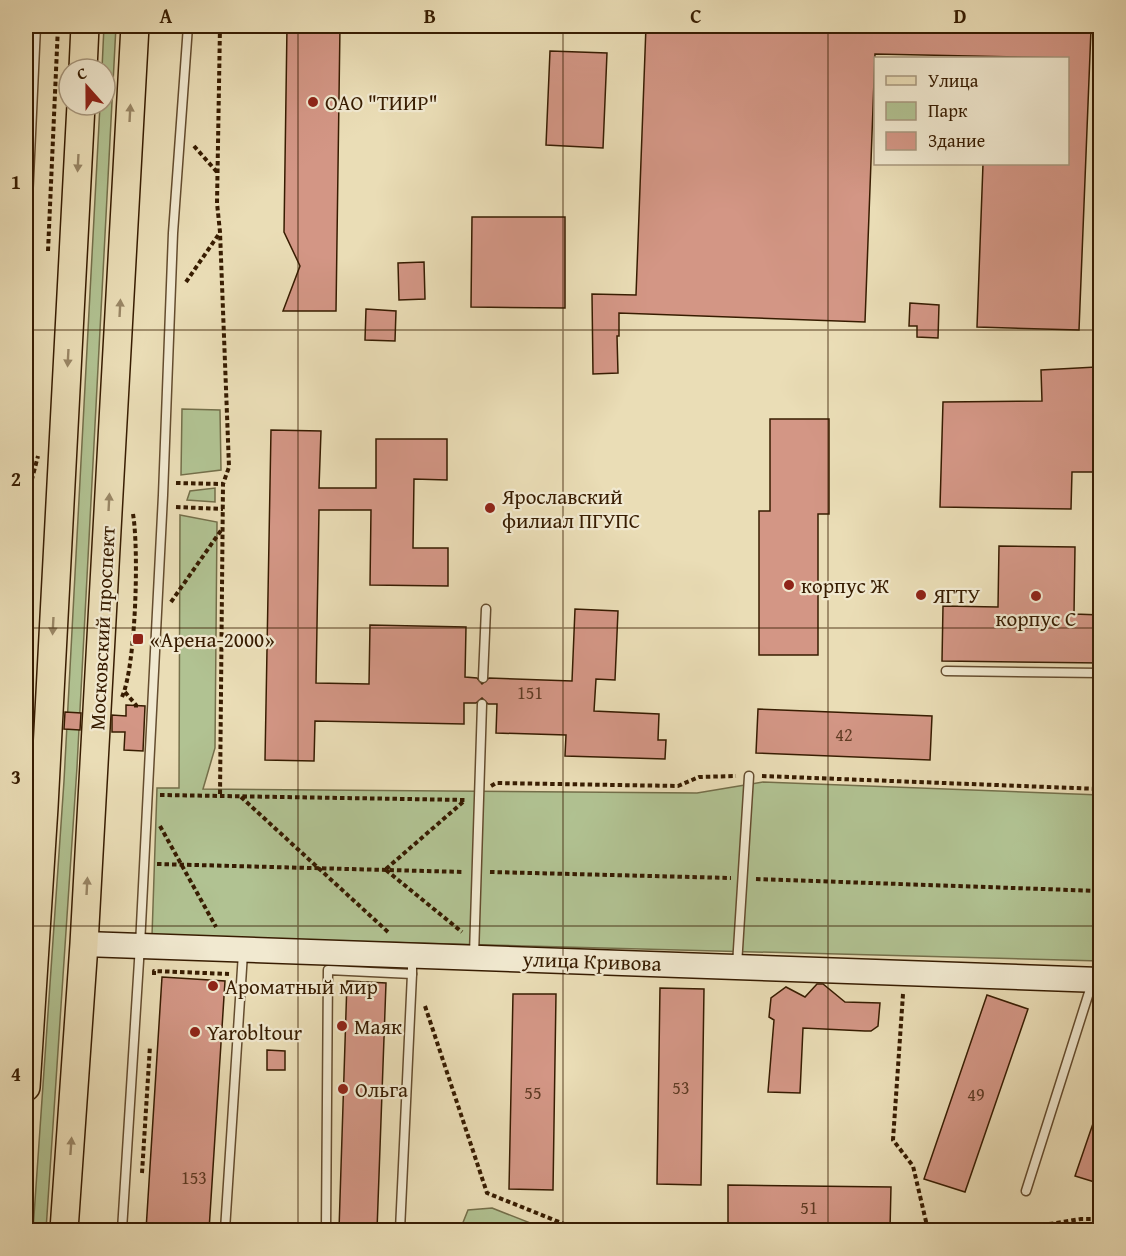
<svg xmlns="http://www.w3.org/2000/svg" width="1126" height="1256" font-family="'Gentium Book Plus',serif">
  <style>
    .green { fill: #b1c292; stroke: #746f4a; stroke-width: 1.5 }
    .building { fill: #d39685; stroke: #371c01; stroke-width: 1.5 }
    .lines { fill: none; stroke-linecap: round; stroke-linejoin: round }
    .lane-casing { stroke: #644c2e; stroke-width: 11 }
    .street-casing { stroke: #644c2e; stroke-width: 20 }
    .secondary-casing { stroke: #371c01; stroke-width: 27 }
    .primary-casing { stroke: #371c01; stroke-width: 30 }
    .path { stroke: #371c01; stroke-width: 4; stroke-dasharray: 4.5 3; stroke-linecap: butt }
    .lane { stroke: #f1e9d0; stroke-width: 8 }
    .street { stroke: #f1e9d0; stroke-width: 16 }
    .secondary { stroke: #f1e9d0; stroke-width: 24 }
    .primary { stroke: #eaddb6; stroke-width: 27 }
    .oneway { fill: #998665 }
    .grid { fill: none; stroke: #371c01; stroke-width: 1.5; stroke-opacity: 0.55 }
    .poi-dot { fill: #8f2418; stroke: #f1e9d0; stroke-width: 2 }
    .labels { text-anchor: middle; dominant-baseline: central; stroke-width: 4.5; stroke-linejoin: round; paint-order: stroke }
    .number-label { font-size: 18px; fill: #5e3a22 }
    .poi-label { font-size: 21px; fill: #371c01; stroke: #f1e9d0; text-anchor: start }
    .street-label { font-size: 21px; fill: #371c01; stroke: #f1e9d0 }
    .neatline { fill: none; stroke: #371c01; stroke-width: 2 }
    .grid-label { font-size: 20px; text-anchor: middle; font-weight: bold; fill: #371c01 }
  </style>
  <rect width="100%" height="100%" fill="#eaddb6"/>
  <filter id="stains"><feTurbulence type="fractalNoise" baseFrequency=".00333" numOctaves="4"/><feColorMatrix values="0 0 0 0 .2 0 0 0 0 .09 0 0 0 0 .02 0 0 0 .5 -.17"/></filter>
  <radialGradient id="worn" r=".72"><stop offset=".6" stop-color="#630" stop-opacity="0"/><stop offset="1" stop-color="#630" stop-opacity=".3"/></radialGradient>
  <g class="green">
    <path d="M 104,26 L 116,26 L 77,767 L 46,1230 L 33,1230 L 64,781 L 100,105 L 105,105 L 105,69 L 102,69 Z"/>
    <path d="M 182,409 L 220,410 L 221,470 L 181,475 Z"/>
    <path d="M 215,488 L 215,502 L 187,500 L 190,491 Z"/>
    <path d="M 180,515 L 217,522 L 215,748 L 203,789 L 697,793 L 763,782 L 1100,795 L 1100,961 L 152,936 L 157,788 L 179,788 Z"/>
    <path d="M 492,1208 L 548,1230 L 460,1230 L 468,1210 Z"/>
  </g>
  <g class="building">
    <path d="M 287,26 L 340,26 L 336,311 L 283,311 L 300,266 L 284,232 Z"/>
    <path d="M 646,26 L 1000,26 L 1091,29 L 1079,330 L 977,327 L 983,164 L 1068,164 L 1068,58 L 875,54 L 865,322 L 619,313 L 619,336 L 617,336 L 618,373 L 593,374 L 592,294 L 636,295 Z"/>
    <path d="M 550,51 L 607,53 L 603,148 L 546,145 Z"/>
    <path d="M 472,217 L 565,217 L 565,308 L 471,307 Z"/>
    <path d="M 424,262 L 425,299 L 399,300 L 398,263 Z"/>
    <path d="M 910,303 L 939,305 L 938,338 L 917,337 L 917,326 L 909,326 Z"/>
    <path d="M 366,309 L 396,311 L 395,341 L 365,340 Z"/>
    <path d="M 1096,367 L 1097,404 L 1101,404 L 1101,472 L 1072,472 L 1071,509 L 940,507 L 943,402 L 1042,401 L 1041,370 Z"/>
    <path d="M 770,419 L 829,419 L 829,514 L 818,514 L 818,655 L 759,655 L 759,511 L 770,511 Z"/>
    <path d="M 271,430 L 321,431 L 319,488 L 376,488 L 376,439 L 447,439 L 447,480 L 414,479 L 413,548 L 448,548 L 448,586 L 370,585 L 371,510 L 319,510 L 316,683 L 369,684 L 370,625 L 466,627 L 465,677 L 477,678 L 482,684 L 489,678 L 572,681 L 575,609 L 618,611 L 615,680 L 596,679 L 594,711 L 659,714 L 658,740 L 666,740 L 665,759 L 565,756 L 566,735 L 496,733 L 497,704 L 488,704 L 482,698 L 476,703 L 464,703 L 464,724 L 315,721 L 314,761 L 265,760 Z"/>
    <path d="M 999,546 L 1075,547 L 1074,614 L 1101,615 L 1101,663 L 942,661 L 943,606 L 998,607 Z"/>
    <path d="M 126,705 L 145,706 L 143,751 L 124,750 L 125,732 L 112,732 L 112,715 L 126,716 Z"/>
    <path d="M 758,709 L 932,716 L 930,760 L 756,753 Z"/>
    <path d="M 26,710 L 33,711 L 32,727 L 26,727 Z"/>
    <path d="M 65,712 L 81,713 L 80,730 L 64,729 Z"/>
    <path d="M 162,977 L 225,981 L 209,1230 L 146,1230 Z"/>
    <path d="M 347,981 L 386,983 L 377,1230 L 339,1230 Z"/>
    <path d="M 817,984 L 823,984 L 845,1002 L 880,1003 L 878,1026 L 871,1031 L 865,1031 L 803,1028 L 800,1093 L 768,1092 L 774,1020 L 769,1017 L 771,998 L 786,987 L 805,997 Z"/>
    <path d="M 660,988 L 704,989 L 701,1185 L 657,1184 Z"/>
    <path d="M 513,994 L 556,994 L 553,1190 L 509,1189 Z"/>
    <path d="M 987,995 L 1028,1009 L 965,1192 L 924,1179 Z"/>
    <path d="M 267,1050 L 285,1051 L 285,1070 L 267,1070 Z"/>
    <path d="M 1098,1109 L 1101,1109 L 1101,1184 L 1075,1176 Z"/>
    <path d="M 728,1185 L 891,1187 L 890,1229 L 728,1226 Z"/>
  </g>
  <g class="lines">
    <defs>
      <g id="lane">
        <path d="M 26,242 L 36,26"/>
        <path d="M 946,671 L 1100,673"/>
        <path d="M 483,678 L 486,609"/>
        <path d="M 474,955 L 482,704"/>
        <path d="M 737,965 L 749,776"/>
        <path d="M 1026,1191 L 1092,983"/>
        <path d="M 122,1230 L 140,945 L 163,495 L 173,233 L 188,26"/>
        <path d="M 225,1230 L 243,953"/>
        <path d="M 326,1230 L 328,970 L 412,974 L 412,958"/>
        <path d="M 400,1230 L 412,974"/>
      </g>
      <path id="street" d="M 26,805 L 44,807"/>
      <path id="secondary" d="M 84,944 L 1100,980"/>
      <g id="primary">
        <path d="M 83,69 L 85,26"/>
        <path d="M 26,1087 L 44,807 L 81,105"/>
        <path d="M 64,1230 L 84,944 L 135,26"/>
      </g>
    </defs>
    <use href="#lane" class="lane-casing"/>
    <use href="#street" class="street-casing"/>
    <use href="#secondary" class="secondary-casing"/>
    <use href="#primary" class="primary-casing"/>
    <g class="path">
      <path d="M 220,26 L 217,203 L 220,232 L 229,467 L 223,484 L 220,796"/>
      <path d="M 194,146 L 217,172"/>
      <path d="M 48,251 L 58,26"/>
      <path d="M 186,282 L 219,234"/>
      <path d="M 176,483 L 223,484"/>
      <path d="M 26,502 L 38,456"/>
      <path d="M 176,507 L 223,509"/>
      <path d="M 171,602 L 222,529"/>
      <path d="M 125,692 L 136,705 L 136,710"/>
      <path d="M 122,697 C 136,666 139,549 133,514"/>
      <path d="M 762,776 L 1100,789"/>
      <path d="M 491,786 L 496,783 L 678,786 L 699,777 L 736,776"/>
      <path d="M 160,795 L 467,800"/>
      <path d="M 241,797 L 388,932"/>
      <path d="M 160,826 L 216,927"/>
      <path d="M 157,864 L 464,872"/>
      <path d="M 386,869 L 463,802"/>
      <path d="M 386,870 L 462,932"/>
      <path d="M 490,872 L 731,878"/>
      <path d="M 756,879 L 1100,891"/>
      <path d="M 154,975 L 154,971 L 229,974"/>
      <path d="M 903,994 L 893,1140 L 913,1166 L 928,1230"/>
      <path d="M 425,1006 L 487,1193 L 579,1230"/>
      <path d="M 142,1173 L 150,1046"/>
      <path d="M 1012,1230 L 1081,1219 L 1100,1219"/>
    </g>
    <use href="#lane" class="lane"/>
    <use href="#street" class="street"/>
    <use href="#secondary" class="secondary"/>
    <use href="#primary" class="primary"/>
  </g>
  <defs><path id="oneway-solid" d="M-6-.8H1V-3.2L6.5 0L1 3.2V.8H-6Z" transform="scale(1.5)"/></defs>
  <g class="oneway">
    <use href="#oneway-solid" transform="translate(130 113) rotate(-87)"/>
    <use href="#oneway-solid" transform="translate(78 163) rotate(93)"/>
    <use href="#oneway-solid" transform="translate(120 308) rotate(-87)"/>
    <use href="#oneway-solid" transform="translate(68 358) rotate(93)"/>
    <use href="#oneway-solid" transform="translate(109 502) rotate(-87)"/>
    <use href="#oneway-solid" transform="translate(53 626) rotate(93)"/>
    <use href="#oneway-solid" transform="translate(87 886) rotate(-87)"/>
    <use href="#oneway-solid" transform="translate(71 1146) rotate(-86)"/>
  </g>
  <path class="grid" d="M 298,26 L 298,1230M 563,26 L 563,1230M 828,26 L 828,1230M 26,330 L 1100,330M 26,628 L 1100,628M 26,926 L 1100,926"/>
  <g class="poi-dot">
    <circle cx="313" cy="102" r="6"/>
    <circle cx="490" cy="508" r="6"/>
    <circle cx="789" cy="585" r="6"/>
    <circle cx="921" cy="595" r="6"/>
    <circle cx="1036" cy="596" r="6"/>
    <rect x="132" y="633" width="12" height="12" rx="3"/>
    <circle cx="213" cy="986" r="6"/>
    <circle cx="342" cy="1026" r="6"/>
    <circle cx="195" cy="1032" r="6"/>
    <circle cx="343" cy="1089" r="6"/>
  </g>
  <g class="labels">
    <g class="number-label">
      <text x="530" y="692">151</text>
      <text x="844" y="734">42</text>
      <text x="681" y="1087">53</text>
      <text x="533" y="1092">55</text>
      <text x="976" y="1094">49</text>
      <text x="194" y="1177">153</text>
      <text x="809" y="1207">51</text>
    </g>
    <g class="poi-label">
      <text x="325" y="102">ОАО "ТИИР"</text>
      <text x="502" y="496">Ярославский<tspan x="502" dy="24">филиал ПГУПС</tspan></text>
      <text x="801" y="585">корпус Ж</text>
      <text x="933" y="595">ЯГТУ</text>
      <text x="1036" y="618" text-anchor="middle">корпус С</text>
      <text x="150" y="639">«Арена-2000»</text>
      <text x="225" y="986">Ароматный мир</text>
      <text x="354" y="1026">Маяк</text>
      <text x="207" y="1032">Yarobltour</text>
      <text x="355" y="1089">Ольга</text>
    </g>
    <g class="street-label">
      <text transform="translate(102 628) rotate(-87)">Московский проспект</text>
      <text transform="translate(592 961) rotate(2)">улица Кривова</text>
    </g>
  </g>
  <rect width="1126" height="1256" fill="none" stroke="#eaddb6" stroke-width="66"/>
  <rect x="874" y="57" width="195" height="108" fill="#f1e9d0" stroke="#a7977d" stroke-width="1.5"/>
  <rect x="886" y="76" width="30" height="9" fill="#eaddb6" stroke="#a7977d" stroke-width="1.5"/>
  <text x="928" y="87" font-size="18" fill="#371c01">Улица</text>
  <rect x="886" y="102" width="30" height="18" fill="#b1c292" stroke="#a7977d" stroke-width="1.5"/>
  <text x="928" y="117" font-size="18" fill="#371c01">Парк</text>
  <rect x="886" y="132" width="30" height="18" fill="#d39685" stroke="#a7977d" stroke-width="1.5"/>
  <text x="928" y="147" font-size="18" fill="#371c01">Здание</text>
  <g transform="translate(87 87) rotate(339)"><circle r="28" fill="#f1e9d0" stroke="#a7977d" stroke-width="1.5"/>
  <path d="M0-4.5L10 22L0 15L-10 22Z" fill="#8f2418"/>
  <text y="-9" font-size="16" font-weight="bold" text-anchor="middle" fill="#371c01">С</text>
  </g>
  <rect x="33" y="33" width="1060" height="1190" class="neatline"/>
  <g class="grid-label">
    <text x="166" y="23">A</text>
    <text x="430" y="23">B</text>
    <text x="696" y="23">C</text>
    <text x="960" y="23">D</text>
    <text x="16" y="189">1</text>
    <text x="16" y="486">2</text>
    <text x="16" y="784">3</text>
    <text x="16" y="1081">4</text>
  </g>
  <rect width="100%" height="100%" filter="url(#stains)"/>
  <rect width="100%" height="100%" fill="url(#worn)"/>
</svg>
